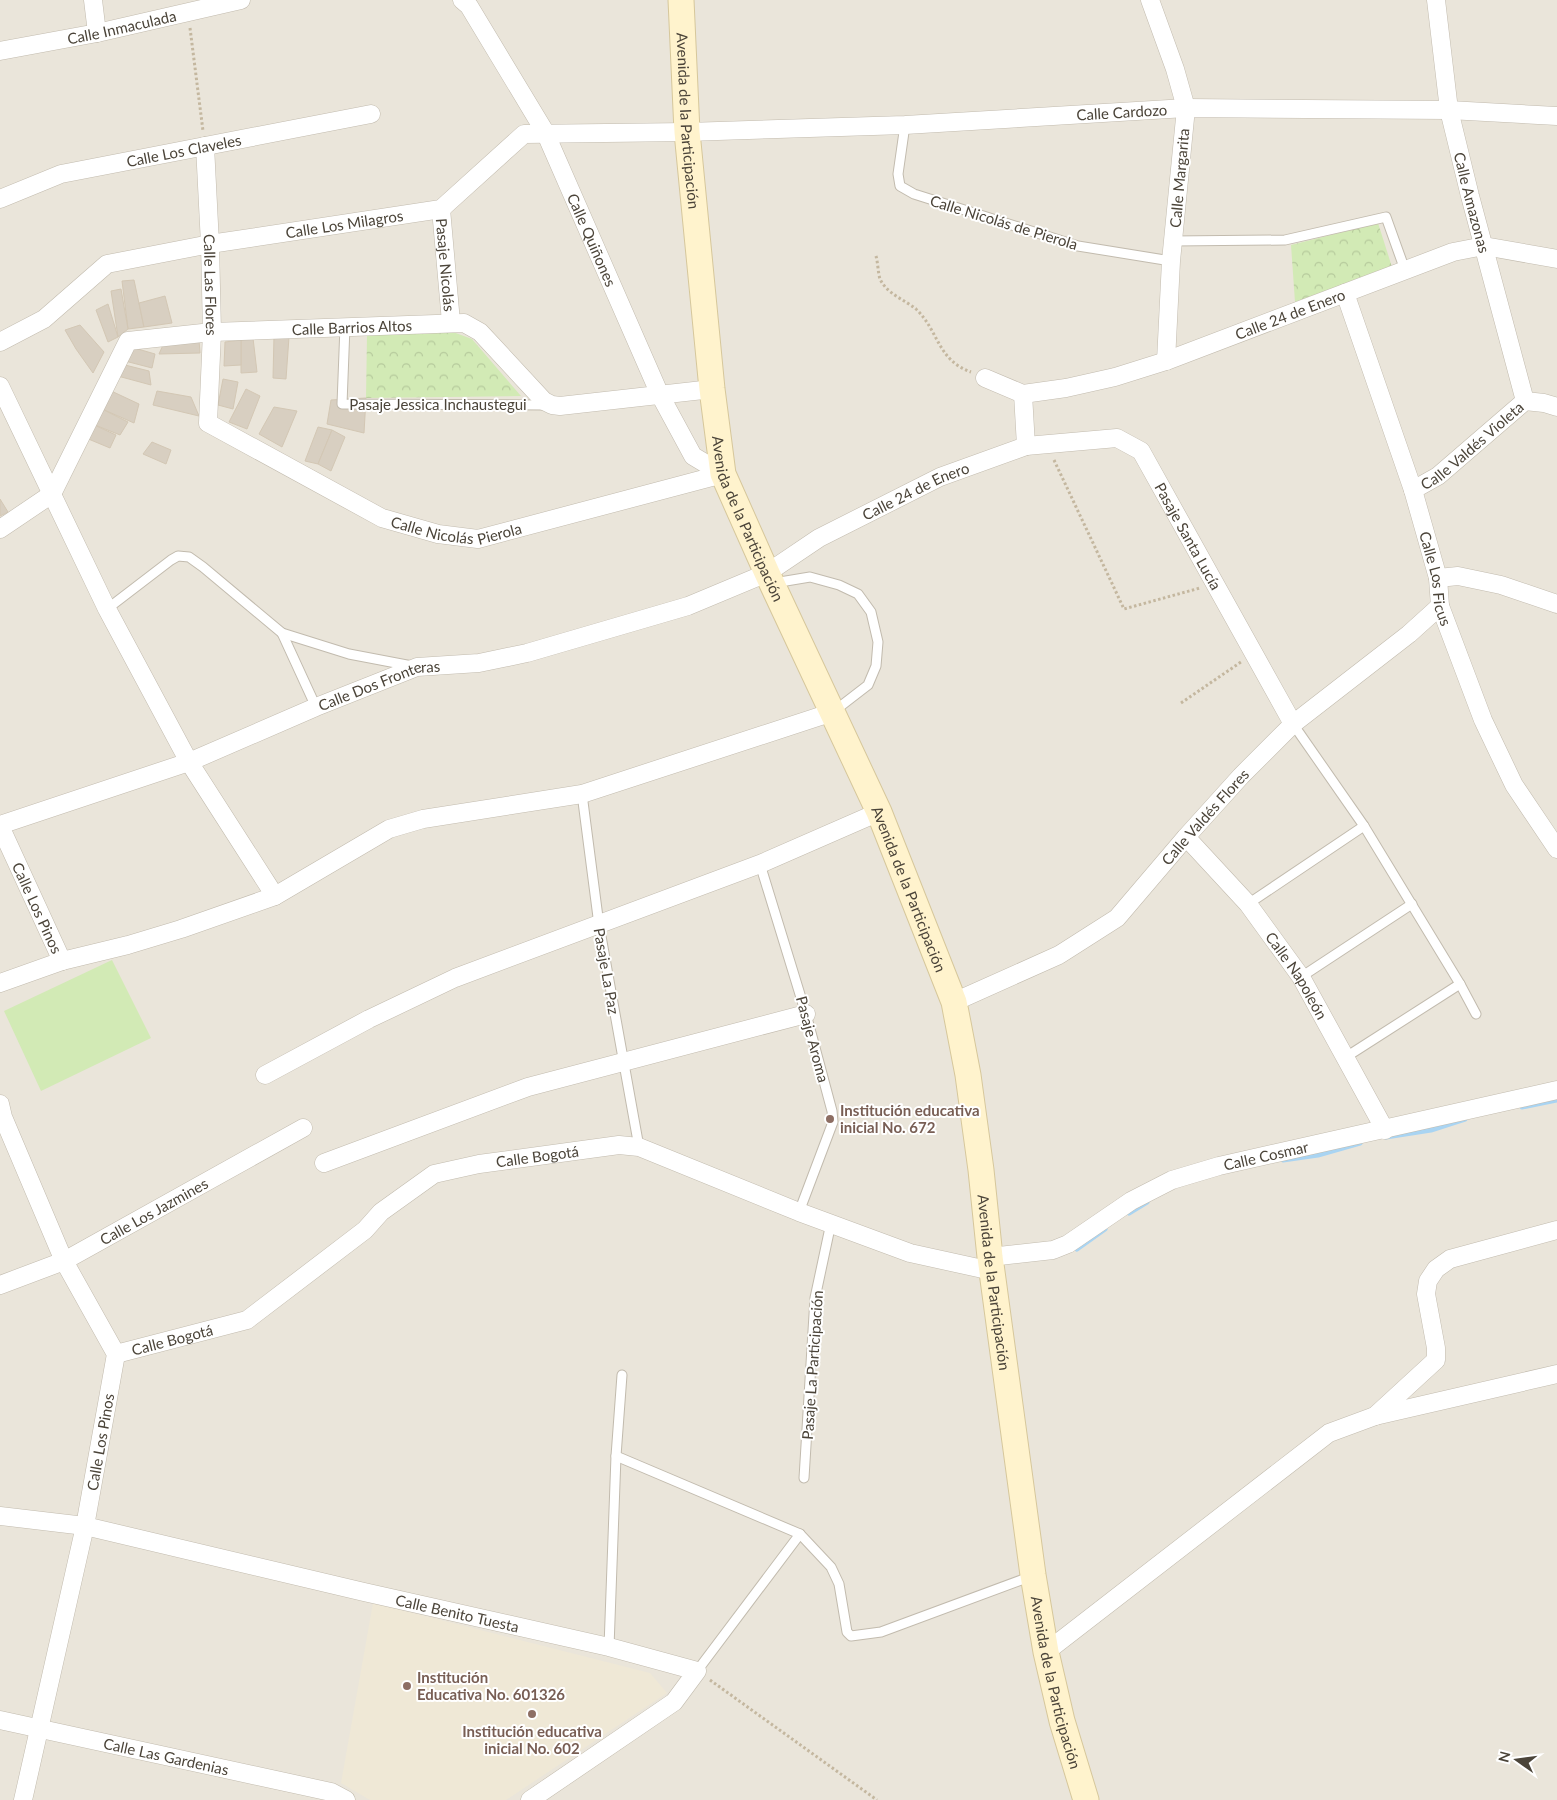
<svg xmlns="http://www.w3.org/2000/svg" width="1557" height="1800" font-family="Lato,sans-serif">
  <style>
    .residential { fill: #eae5da }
    .education { fill: #efe8d6 }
    .green { fill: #d2eab5 }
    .forest { fill: url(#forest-crowns) }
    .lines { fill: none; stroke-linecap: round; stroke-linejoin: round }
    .stream { stroke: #a9d4f2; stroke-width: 5 }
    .building { fill: #d8cfc1; stroke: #d3c7b4 }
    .lane-casing { stroke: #c2bbae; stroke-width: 11 }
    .street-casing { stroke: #c2bbae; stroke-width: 19 }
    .secondary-casing { stroke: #d6c79b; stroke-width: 27 }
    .path { stroke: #c4b79f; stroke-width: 3; stroke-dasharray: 2.5 2.5; stroke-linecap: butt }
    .lane { stroke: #fff; stroke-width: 9 }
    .street { stroke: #fff; stroke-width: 18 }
    .secondary { stroke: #fff3cd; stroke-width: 25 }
    .education-dot { fill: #8d6e63; stroke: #fff; stroke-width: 2 }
    .labels { text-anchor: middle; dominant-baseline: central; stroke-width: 4; stroke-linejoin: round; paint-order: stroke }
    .street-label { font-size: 15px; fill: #4b4439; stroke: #fff }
    .education-label { font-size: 15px; font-weight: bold; fill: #785e54; stroke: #fff; text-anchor: start }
  </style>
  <defs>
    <pattern id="forest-crowns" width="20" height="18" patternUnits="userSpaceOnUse" patternTransform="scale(1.25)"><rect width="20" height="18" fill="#d2eab5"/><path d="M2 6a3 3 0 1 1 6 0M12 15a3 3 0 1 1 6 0" fill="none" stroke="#b6ca9c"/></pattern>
  </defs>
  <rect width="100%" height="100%" fill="#f6f3ec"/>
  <rect class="residential" x="0" y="0" width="1557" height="1800"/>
  <path class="education" d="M 373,1603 L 650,1673 L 667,1693 L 506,1800 L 370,1800 L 341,1783 Z"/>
  <path class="green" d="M 112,960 L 151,1038 L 41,1091 L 4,1011 Z"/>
  <g class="forest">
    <path d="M 1378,223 L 1392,267 L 1295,302 L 1291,245 Z"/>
    <path d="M 453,332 L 472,339 L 521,396 L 366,398 L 367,335 Z"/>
  </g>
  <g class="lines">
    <g class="stream">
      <path d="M 1522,1107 L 1557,1100"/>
      <path d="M 1386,1137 L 1431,1130 L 1465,1119"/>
      <path d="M 1283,1160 L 1318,1155 L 1360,1143"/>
      <path d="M 1129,1213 L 1147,1202"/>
      <path d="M 1077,1249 L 1105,1229"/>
    </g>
  </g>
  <g class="building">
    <path d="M 134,280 L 144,327 L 128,329 L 122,281 Z"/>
    <path d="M 121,289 L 128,329 L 118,337 L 111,291 Z"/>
    <path d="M 165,296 L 172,323 L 144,327 L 139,303 Z"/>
    <path d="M 108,304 L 118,337 L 108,342 L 96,310 Z"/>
    <path d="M 80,325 L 104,352 L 93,373 L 76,349 L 65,330 Z"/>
    <path d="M 274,336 L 289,337 L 286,379 L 273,378 Z"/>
    <path d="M 253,338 L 257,372 L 241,373 L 241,340 Z"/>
    <path d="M 199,340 L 200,353 L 159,354 L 163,345 Z"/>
    <path d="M 241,340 L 241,365 L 224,366 L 225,342 Z"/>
    <path d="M 131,347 L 155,354 L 152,368 L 125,361 Z"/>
    <path d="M 121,364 L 149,371 L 151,385 L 114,375 Z"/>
    <path d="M 223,379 L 238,382 L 233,409 L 218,405 Z"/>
    <path d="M 107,389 L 139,404 L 134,423 L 102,409 Z"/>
    <path d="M 246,389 L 260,396 L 247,429 L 229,422 Z"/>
    <path d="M 157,391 L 191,397 L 199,416 L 153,405 Z"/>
    <path d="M 366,398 L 364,433 L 327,424 L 331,400 Z"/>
    <path d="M 274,407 L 297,411 L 282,447 L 259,434 Z"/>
    <path d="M 102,409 L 128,422 L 120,435 L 90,423 Z"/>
    <path d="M 90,423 L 116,435 L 110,448 L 86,438 Z"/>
    <path d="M 318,427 L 332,430 L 318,464 L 305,461 Z"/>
    <path d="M 332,430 L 345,437 L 331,471 L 318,464 Z"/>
    <path d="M 152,442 L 171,450 L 166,464 L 143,454 Z"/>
    <path d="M 0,499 L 8,512 L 0,516 Z"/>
  </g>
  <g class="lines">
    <defs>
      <g id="lane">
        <path d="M 905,125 L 898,174 L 900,186 L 914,194 L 1078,246 L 1171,261"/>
        <path d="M 1173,241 L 1285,240 L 1386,217 L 1405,270"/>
        <path d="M 345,326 L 342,404 L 546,405"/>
        <path d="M 774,583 L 810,577 L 839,585 L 858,594 L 871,612 L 878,642 L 876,666 L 868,685 L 833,712"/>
        <path d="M 107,609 L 171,560 L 178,556 L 189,557 L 203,567 L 282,633 L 349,654 L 412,666"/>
        <path d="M 282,633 L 316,707"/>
        <path d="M 1293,724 L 1364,826 L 1460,984 L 1476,1014"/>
        <path d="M 582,794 L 599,925 L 639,1147"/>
        <path d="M 760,864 L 806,1014 L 832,1111 L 833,1122 L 799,1212"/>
        <path d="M 1248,904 L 1364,826"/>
        <path d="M 1301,977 L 1412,904"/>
        <path d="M 1346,1057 L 1460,984"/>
        <path d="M 616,1456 L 800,1534 L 831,1567 L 839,1584 L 847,1632 L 851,1636 L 881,1632 L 1032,1576"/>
        <path d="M 804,1478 L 815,1298 L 831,1223"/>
        <path d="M 609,1647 L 616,1456 L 622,1375"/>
        <path d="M 697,1671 L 800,1534"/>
      </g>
      <g id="street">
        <path d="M 93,0 L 97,33"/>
        <path id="s1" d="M 462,0 L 469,6 L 545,132 L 660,395 L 693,456 L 723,474"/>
        <path d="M 1150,0 L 1175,69 L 1186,108 L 1171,261 L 1166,361"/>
        <path id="s2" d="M 1436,0 L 1449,110 L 1470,196 L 1525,401"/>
        <path id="s3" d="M 0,51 L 97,33 L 241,0"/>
        <path id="s4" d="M 205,146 L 210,244 L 212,332 L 208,423 L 382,518 L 438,534 L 478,539 L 723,474"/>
        <path id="s5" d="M 0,199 L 61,174 L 371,114"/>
        <path id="s6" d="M 441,209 L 451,322"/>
        <path id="s7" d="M 1345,293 L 1413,490 L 1438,578 L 1440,606 L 1483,720 L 1514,785 L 1557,849"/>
        <path id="s8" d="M 0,342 L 44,319 L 107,264 L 210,244 L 441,209 L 524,134 L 687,132 L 905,125 L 1186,108 L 1449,110 L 1557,116"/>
        <path id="s9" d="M 985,378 L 1023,394 L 1066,388 L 1115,377 L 1166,361 L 1453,252 L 1484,246 L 1557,259"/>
        <path d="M 0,386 L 107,609 L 189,762 L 275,896"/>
        <path id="s10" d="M 1026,446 L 1117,438 L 1141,451 L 1293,724"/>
        <path id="s11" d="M 1413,490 L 1438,476 L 1525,401 L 1544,403 L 1557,407"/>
        <path id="s12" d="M 0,529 L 52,494 L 128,341 L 212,332 L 464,323 L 480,332 L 544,401 L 552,405 L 560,406 L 712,389"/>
        <path d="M 1438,578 L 1458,576 L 1501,585 L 1557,604"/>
        <path id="s13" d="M 0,825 L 189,762 L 316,707 L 417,667 L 479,663 L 527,653 L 688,606 L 767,573 L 819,538 L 940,477 L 1026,446 L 1023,394"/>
        <path id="s14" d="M 0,826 L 62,961"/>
        <path id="s15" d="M 1186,837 L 1248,904 L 1301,977 L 1385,1130"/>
        <path d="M 0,983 L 62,961 L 128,945 L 181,929 L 275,896 L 389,829 L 423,819 L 582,794 L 833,712"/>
        <path id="s16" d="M 954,1002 L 1059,955 L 1117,918 L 1186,837 L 1241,776 L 1293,724 L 1409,634 L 1440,606"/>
        <path d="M 265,1075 L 369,1019 L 455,978 L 760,864 L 879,812"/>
        <path d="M 0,1104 L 3,1117 L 64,1261 L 116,1354 L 85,1526 L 23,1800"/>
        <path d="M 324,1163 L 528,1087 L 806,1014"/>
        <path id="s17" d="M 990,1257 L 1053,1250 L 1068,1244 L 1131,1201 L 1172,1180 L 1219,1166 L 1557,1090"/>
        <path id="s18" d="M 0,1285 L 64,1261 L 303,1128"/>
        <path id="s19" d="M 116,1354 L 247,1320 L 365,1230 L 381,1212 L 434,1174 L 479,1164 L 619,1145 L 639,1147 L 799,1212 L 910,1253 L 992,1271"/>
        <path d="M 1375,1416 L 1436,1360 L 1436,1348 L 1426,1294 L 1428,1281 L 1436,1269 L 1450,1259 L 1557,1230"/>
        <path id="s20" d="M 0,1516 L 85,1526 L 364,1592 L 609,1647 L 697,1671 L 674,1702 L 530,1800"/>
        <path d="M 1046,1652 L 1329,1433 L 1375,1416 L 1557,1374"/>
        <path id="s21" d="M 0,1720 L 331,1792 L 346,1800"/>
      </g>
      <g id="secondary">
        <path id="s22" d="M 681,0 L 687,132 L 712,389 L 723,474 L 767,573 L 879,812 L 954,1002 L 968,1075 L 981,1170 L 990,1257 L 1033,1575 L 1046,1652 L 1062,1721 L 1086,1800"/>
      </g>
    </defs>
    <use href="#lane" class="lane-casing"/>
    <use href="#street" class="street-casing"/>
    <use href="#secondary" class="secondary-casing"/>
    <g class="path">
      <path d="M 190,28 L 203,131"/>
      <path d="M 876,256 C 878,263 878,273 880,279 C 887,294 905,300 916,309 C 939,331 937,360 971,372"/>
      <path d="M 1054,460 L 1124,609 L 1200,588"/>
      <path d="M 1181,703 L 1241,662"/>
      <path d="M 710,1680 L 877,1800"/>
    </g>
    <use href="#lane" class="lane"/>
    <use href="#street" class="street"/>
    <use href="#secondary" class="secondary"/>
  </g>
  <g class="education-dot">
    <circle cx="830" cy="1119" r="5"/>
    <circle cx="407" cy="1686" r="5"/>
    <circle cx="532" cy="1714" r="5"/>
  </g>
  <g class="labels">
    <g class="street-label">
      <text stroke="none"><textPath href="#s3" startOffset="124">Calle Inmaculada</textPath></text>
      <text stroke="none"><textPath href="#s8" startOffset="1182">Calle Cardozo</textPath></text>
      <text stroke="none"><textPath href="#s22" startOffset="121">Avenida de la Participación</textPath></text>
      <text stroke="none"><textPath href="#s5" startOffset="191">Calle Los Claveles</textPath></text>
      <text transform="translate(1179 178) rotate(-85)">Calle Margarita</text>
      <text stroke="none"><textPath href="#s2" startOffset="206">Calle Amazonas</textPath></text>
      <text transform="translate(1004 222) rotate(17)">Calle Nicolás de Pierola</text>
      <text stroke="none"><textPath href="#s8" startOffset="374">Calle Los Milagros</textPath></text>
      <text stroke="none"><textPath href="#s1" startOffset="274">Calle Quiñones</textPath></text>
      <text stroke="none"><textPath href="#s6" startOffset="56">Pasaje Nicolás</textPath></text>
      <text stroke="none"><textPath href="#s4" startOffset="139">Calle Las Flores</textPath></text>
      <text stroke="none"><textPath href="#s9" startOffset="321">Calle 24 de Enero</textPath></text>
      <text stroke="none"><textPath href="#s12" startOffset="458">Calle Barrios Altos</textPath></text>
      <text x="438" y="404">Pasaje Jessica Inchaustegui</text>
      <text stroke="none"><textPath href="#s11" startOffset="74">Calle Valdés Violeta</textPath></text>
      <text stroke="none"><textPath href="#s13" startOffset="981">Calle 24 de Enero</textPath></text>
      <text stroke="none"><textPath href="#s22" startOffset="526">Avenida de la Participación</textPath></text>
      <text stroke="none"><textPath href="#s4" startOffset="552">Calle Nicolás Pierola</textPath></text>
      <text stroke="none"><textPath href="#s10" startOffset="216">Pasaje Santa Lucía</textPath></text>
      <text stroke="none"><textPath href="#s7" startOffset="300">Calle Los Ficus</textPath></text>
      <text stroke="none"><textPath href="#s13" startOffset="405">Calle Dos Fronteras</textPath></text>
      <text stroke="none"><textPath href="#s16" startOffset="318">Calle Valdés Flores</textPath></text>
      <text stroke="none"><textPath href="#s22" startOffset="931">Avenida de la Participación</textPath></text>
      <text stroke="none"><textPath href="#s14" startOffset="90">Calle Los Pinos</textPath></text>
      <text transform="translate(607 971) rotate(80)">Pasaje La Paz</text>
      <text stroke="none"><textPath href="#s15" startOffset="178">Calle Napoleón</textPath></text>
      <text transform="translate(813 1039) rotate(75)">Pasaje Aroma</text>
      <text stroke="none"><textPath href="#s19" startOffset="478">Calle Bogotá</textPath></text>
      <text stroke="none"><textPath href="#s17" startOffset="299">Calle Cosmar</textPath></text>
      <text stroke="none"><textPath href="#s18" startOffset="171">Calle Los Jazmines</textPath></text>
      <text stroke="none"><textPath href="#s22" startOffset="1336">Avenida de la Participación</textPath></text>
      <text stroke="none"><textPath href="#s19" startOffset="58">Calle Bogotá</textPath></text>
      <text transform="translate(812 1365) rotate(-86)">Pasaje La Participación</text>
      <text transform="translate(100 1442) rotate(-80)">Calle Los Pinos</text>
      <text stroke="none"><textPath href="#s20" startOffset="468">Calle Benito Tuesta</textPath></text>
      <text stroke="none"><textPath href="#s22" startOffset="1741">Avenida de la Participación</textPath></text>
      <text stroke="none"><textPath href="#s21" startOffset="170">Calle Las Gardenias</textPath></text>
    </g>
    <g class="education-label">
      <text x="840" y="1110">Institución educativa<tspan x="840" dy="17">inicial No. 672</tspan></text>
      <text x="417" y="1677">Institución<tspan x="417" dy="17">Educativa No. 601326</tspan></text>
      <text x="532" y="1731" text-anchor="middle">Institución educativa<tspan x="532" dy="17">inicial No. 602</tspan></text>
    </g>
  </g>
  <g transform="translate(1517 1760) rotate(284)" stroke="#ffffff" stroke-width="4" paint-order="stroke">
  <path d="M0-4L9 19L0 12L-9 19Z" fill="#4b4439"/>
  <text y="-8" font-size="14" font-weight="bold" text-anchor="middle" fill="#4b4439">N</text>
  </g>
</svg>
